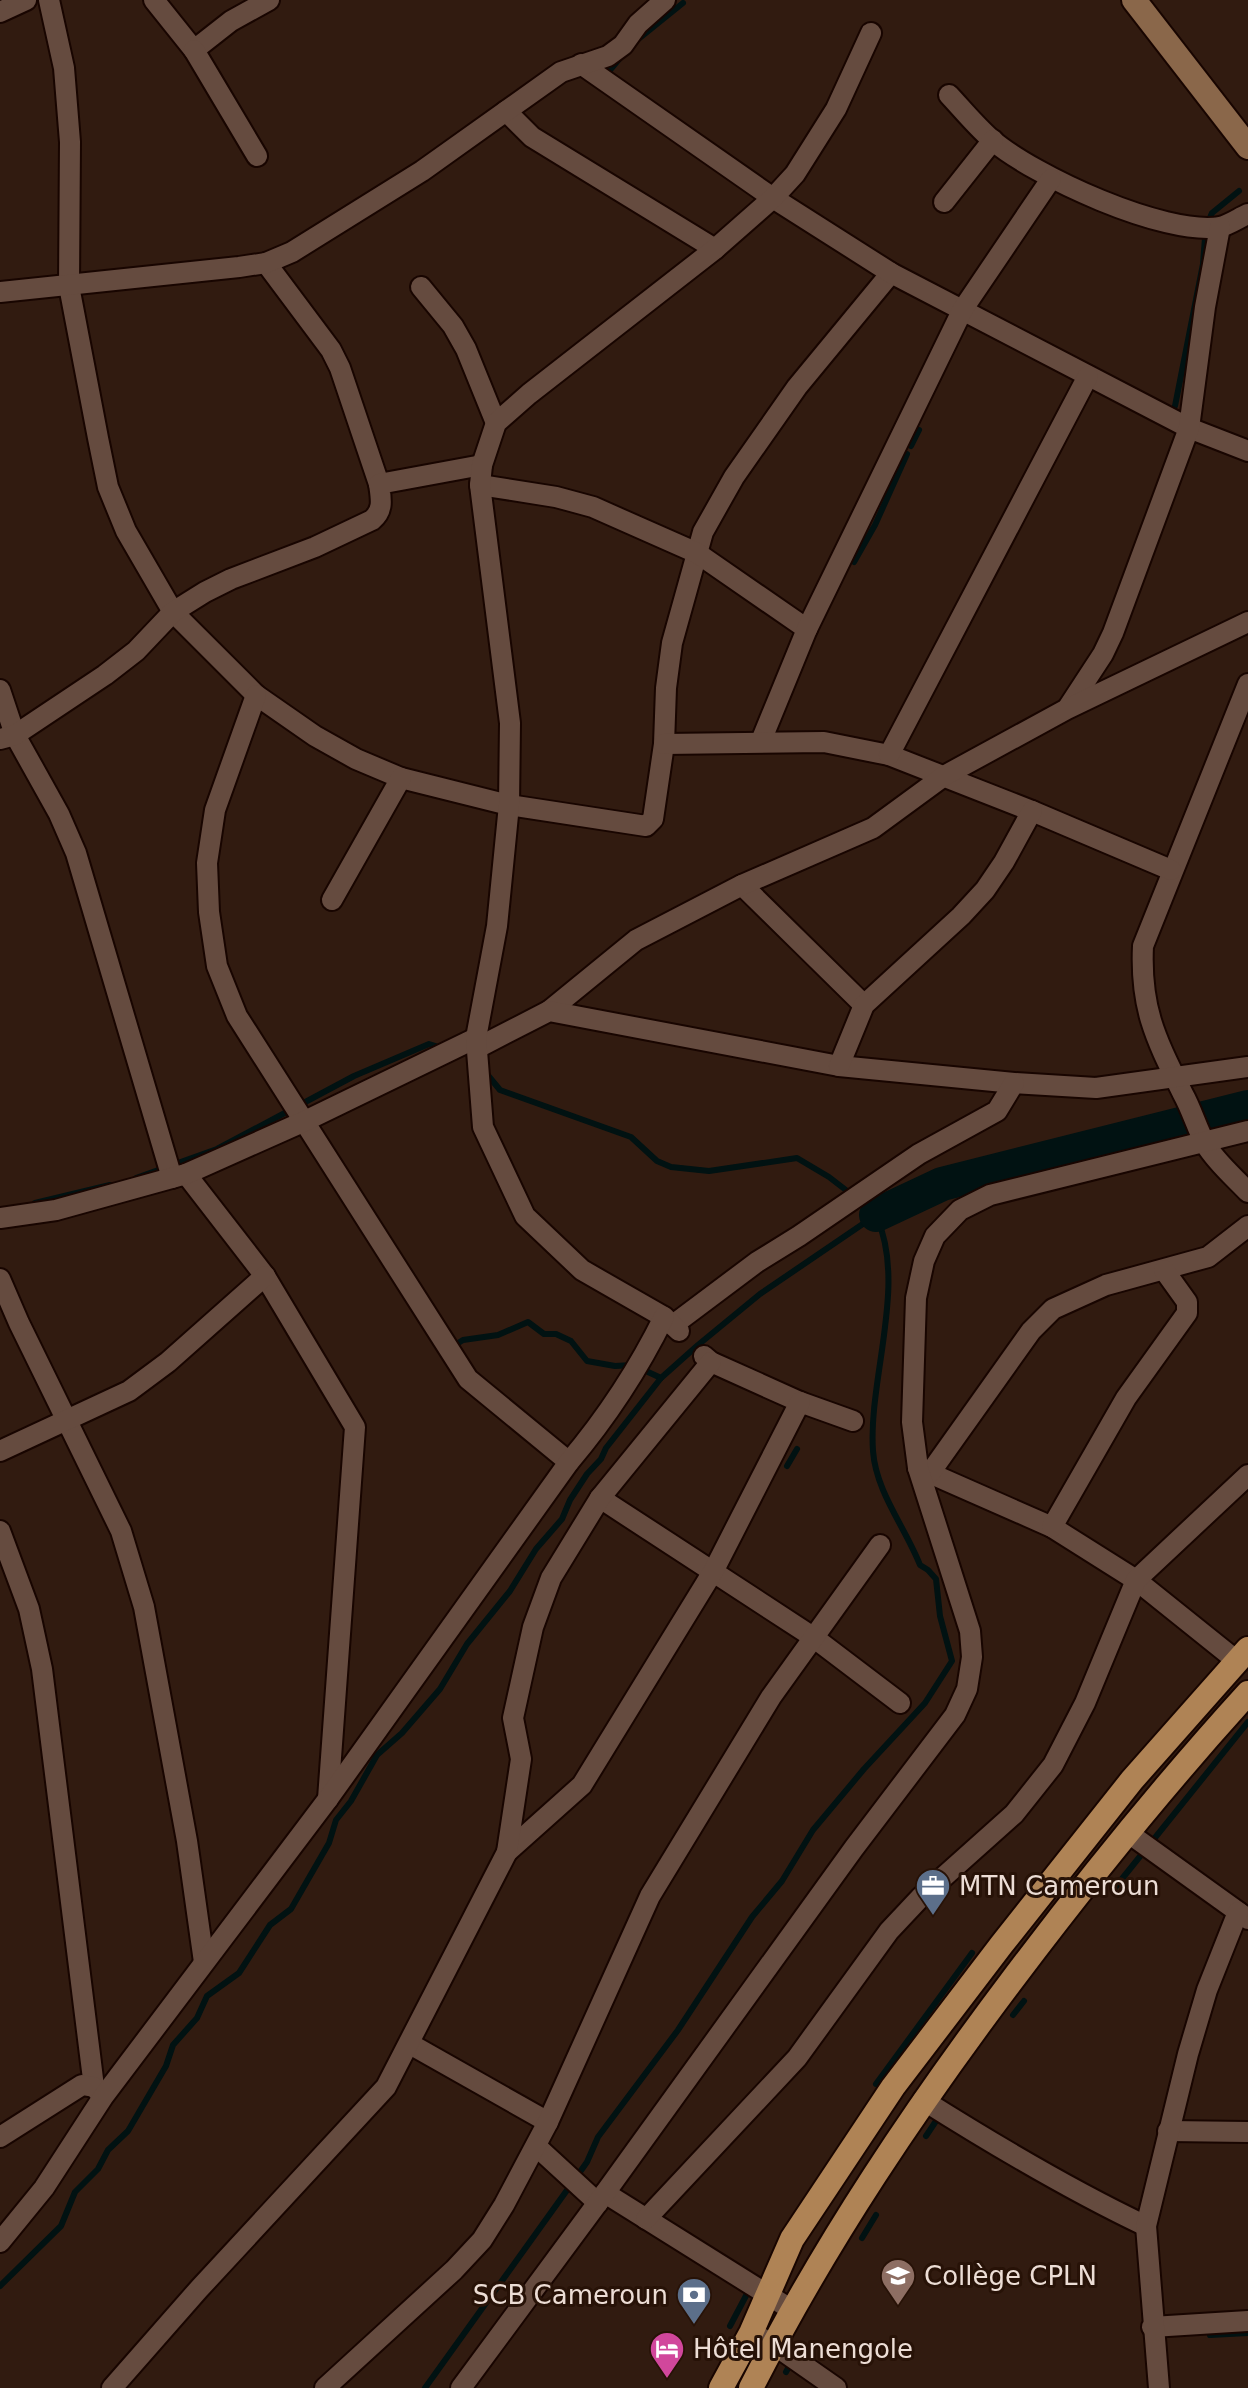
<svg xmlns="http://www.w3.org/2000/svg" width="1248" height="2388" font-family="'DejaVu Sans',sans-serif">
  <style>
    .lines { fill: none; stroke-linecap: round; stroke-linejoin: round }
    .stream { stroke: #011212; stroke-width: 6 }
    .river { stroke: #011212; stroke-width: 34 }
    .street-casing { stroke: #180500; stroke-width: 24 }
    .secondary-casing { stroke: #180500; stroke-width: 28 }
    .primary-casing { stroke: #180500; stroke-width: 28 }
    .street { stroke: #654b3f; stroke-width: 20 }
    .secondary { stroke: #8a674a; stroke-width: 24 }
    .primary { stroke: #af8355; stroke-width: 24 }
    .labels { text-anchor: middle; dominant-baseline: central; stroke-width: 6; stroke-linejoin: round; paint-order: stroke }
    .poi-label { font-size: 26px; fill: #ecddd5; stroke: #271207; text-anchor: start }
  </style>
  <rect width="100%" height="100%" fill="#311b10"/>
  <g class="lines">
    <g class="stream">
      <path d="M 636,41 L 683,3"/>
      <path d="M 610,70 L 620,58"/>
      <path d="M 1207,225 L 1212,213 L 1239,191"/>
      <path d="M 1175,406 L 1203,264 L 1205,238"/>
      <path d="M 911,446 L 919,430"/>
      <path d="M 854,562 L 875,525 L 907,454"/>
      <path d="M 486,1073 L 500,1090 L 631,1137 L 657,1161 L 671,1167 L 709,1171 L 797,1158 L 829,1177 L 851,1194"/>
      <path d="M 136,1178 L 217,1149 L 354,1076 L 429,1044 L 442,1048"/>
      <path d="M 35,1203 L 110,1185"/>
      <path d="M 455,1345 L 463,1340 L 498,1335 L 528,1322 L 544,1334 L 556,1334 L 571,1341 L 587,1361 L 615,1366 L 633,1365 L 661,1378"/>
      <path d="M 787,1466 L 797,1449"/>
      <path d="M 1113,1890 L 1248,1722"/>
      <path d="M 1013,2015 L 1024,2001"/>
      <path d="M 876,2084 L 972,1953"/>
      <path d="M 926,2136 L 936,2121"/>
      <path d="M 862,2238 L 876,2215"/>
      <path d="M 0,2286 L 61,2226 L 75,2192 L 98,2169 L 108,2150 L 128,2131 L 166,2066 L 173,2045 L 197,2018 L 207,1996 L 239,1973 L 270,1925 L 291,1909 L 329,1843 L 336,1820 L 351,1801 L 377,1755 L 402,1733 L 440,1689 L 467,1644 L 510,1591 L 536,1549 L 562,1519 L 570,1500 L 587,1474 L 601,1459 L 606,1448 L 661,1378 L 698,1345 L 760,1294 L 876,1215"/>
      <path d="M 730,2326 L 748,2292"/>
      <path d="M 1210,2335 L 1248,2333"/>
      <path d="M 786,2372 L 800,2346"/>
      <path d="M 425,2388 L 575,2179 L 587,2162 L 598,2137 L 678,2030 L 752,1917 L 782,1881 L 813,1830 L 864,1769 L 925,1703 L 952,1661 L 940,1616 L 936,1579 L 928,1570 L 920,1565 C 905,1527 876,1492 873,1451 C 868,1380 907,1285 877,1218 C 874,1211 865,1206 859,1201"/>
    </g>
    <path class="river" d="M 876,1215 L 942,1184 L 1248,1107"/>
    <defs>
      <g id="street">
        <path d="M 49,0 L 64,68 L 70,142 L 69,286 L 98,438 L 108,487 L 126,531 L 173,612 L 256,695 L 315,736 L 356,759 L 401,778 L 509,805 L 646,826 L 653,819 L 664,744 L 666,688 L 672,643 L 703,532 L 734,477 L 797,387 L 891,273"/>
        <path d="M 154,0 L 194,50 L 231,21 L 269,0"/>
        <path d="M 0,12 L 26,0"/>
        <path d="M 194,50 L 257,156"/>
        <path d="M 581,64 L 773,198 L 891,273 L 1189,428 L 1248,451"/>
        <path d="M 949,95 C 963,110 976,126 992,140 C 1034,176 1164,236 1220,227 C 1229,225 1239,218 1248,214"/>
        <path d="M 506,111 L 532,137 L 715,249"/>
        <path d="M 944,202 L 993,140"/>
        <path d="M 266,263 L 331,350 L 340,368 L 379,484"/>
        <path d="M 421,287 L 453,326 L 466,349 L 496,423"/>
        <path d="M 0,292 L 239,267 L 266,263 L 292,252 L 422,171 L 561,72 L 608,56 L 623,45 L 638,24 L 665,0"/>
        <path d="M 480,485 L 556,497 L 593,507 L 697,553 L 807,629"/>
        <path d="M 1248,684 L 1143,946 C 1140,1009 1156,1039 1183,1094 C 1192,1110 1197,1129 1206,1145 C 1217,1163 1234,1177 1248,1192"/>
        <path d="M 0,690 L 15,735 L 59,814 L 76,853 L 172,1178"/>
        <path d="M 256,695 L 215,810 L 207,863 L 209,912 L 217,966 L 237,1016 L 468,1379 L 569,1462"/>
        <path d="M 1069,706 L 1103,654 L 1113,633 L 1189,428 L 1205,307 L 1220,227"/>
        <path d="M 0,739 L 15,735 L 105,675 L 136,651 L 173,612 L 205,592 L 231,579 L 315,547 L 372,520 C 384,510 381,499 379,484 L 482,465"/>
        <path d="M 761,741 L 807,629 L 963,309 L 1051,179"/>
        <path d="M 664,744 L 824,742 L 889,755 L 1032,811 L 1171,870"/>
        <path d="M 889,755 L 1088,376"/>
        <path d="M 742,885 L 864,1005"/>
        <path d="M 332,900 L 401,778"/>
        <path d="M 549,1011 L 636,940 L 742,885 L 873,828 L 944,776 L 1067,709 L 1248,622"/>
        <path d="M 479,1047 L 549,1011 L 839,1066 L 1014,1083 L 1096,1088 L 1248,1067"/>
        <path d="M 839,1066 L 864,1005 L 961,916 L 985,890 L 1004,862 L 1032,811"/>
        <path d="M 186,1174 L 265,1276 L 355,1427 L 328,1799"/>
        <path d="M 0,1218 L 56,1210 L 186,1174 L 305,1121 L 476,1038"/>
        <path d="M 0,1279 L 19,1323 L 121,1531 L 144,1607 L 187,1841 L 204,1962"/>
        <path d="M 673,1325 L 757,1262 L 799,1236 L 919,1154 L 997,1111 L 1014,1083"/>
        <path d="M 679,1331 L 664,1317 L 582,1270 L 525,1216 L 483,1127 L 476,1038 L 497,926 L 509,805 L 510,723 L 480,485 L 482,465 L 496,423 L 529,394 L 715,249 L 773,198 L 795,174 L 836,109 L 871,33"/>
        <path d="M 704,1356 L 711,1362 L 800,1402 L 853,1421"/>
        <path d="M 0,1451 L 129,1391 L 168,1362 L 265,1276"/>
        <path d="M 918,1468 L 1052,1527 L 1136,1580 L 1237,1661"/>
        <path d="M 930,1473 L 1031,1331 L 1053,1309 L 1106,1285 L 1208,1257 L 1248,1226"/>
        <path d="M 600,1498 L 813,1637 L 900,1703"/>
        <path d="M 1052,1527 L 1126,1398 L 1187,1313 L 1187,1302 L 1164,1270"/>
        <path d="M 0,1531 L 29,1609 L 42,1669 L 94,2087"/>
        <path d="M 1127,1832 L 1248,1919"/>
        <path d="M 507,1852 L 582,1785 L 714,1570 L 800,1402"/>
        <path d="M 410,2044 L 548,2122"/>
        <path d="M 923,2100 C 996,2146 1068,2189 1146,2226"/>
        <path d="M 1168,2131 L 1248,2132"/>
        <path d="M 0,2137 L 82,2085 L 94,2087 L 101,2094"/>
        <path d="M 536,2146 L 598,2203"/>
        <path d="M 605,2193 L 792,2310"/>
        <path d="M 646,2219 L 797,2058 L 889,1931 L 920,1898 L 1014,1814 L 1053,1765 L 1085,1703 L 1136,1580 L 1248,1475"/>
        <path d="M 0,2242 L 44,2188 L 103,2097 L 328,1799 L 569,1462 C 607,1417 638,1370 664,1317"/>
        <path d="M 1152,2327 L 1248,2321"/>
        <path d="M 751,2333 L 773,2344 L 836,2388"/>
        <path d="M 112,2388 L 199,2289 L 386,2087 L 507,1852 L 521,1759 L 513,1718 L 533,1627 L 551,1578 L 600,1498 L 711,1362"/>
        <path d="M 325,2388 L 454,2270 L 482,2240 L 504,2205 L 548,2122 L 650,1896 L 771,1697 L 880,1545"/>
        <path d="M 461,2388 L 605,2193 L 854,1848 L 955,1715 L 967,1689 L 972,1657 L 970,1631 L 918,1468 L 912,1422 L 916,1298 L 924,1261 L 935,1236 L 960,1210 L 990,1195 L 1248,1131"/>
        <path d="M 1159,2388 L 1146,2226 L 1188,2054 L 1207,1990 L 1238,1912"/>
      </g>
      <path id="secondary" d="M 1134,0 L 1248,147"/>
      <g id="primary">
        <path d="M 721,2388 L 751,2333 L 792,2239 L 893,2087 L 1002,1944 L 1132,1780 L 1248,1649"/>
        <path d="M 751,2388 C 826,2241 917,2106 1016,1975 C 1090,1877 1166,1783 1248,1693"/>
      </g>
    </defs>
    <use href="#street" class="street-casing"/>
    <use href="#secondary" class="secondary-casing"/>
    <use href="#primary" class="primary-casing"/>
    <use href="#street" class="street"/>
    <use href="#secondary" class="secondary"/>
    <use href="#primary" class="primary"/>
  </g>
  <defs>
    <symbol id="office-pin" viewBox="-11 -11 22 30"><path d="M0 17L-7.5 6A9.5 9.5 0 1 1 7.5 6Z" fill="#5c6f8a" stroke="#271207"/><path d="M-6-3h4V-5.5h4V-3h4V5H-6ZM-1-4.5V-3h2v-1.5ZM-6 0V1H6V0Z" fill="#fff"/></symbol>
    <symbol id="school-pin" viewBox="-11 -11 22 30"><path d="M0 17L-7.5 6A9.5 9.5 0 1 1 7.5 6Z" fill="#8d6e63" stroke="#271207"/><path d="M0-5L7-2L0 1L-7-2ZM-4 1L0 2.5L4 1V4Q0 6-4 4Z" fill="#fff"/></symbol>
    <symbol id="bank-pin" viewBox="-11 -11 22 30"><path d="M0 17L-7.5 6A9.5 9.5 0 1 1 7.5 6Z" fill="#5c6f8a" stroke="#271207"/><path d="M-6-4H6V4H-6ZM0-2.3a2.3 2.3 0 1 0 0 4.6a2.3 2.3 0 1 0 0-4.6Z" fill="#fff"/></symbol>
    <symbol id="hotel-pin" viewBox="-11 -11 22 30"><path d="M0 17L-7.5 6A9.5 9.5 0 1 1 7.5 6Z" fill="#d1479c" stroke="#271207"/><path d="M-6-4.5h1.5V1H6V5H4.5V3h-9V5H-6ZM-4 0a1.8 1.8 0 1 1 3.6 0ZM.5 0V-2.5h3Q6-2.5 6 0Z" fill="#fff"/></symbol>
  </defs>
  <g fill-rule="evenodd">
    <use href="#office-pin" x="913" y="1866" width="40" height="54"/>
    <use href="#school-pin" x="878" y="2256" width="40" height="54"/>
    <use href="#bank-pin" x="674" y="2275" width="40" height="54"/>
    <use href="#hotel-pin" x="647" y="2329" width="40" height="54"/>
  </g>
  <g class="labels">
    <g class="poi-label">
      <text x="959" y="1886">MTN Cameroun</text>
      <text x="924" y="2276">Collège CPLN</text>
      <text x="668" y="2295" text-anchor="end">SCB Cameroun</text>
      <text x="693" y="2349">Hôtel Manengole</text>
    </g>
  </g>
</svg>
